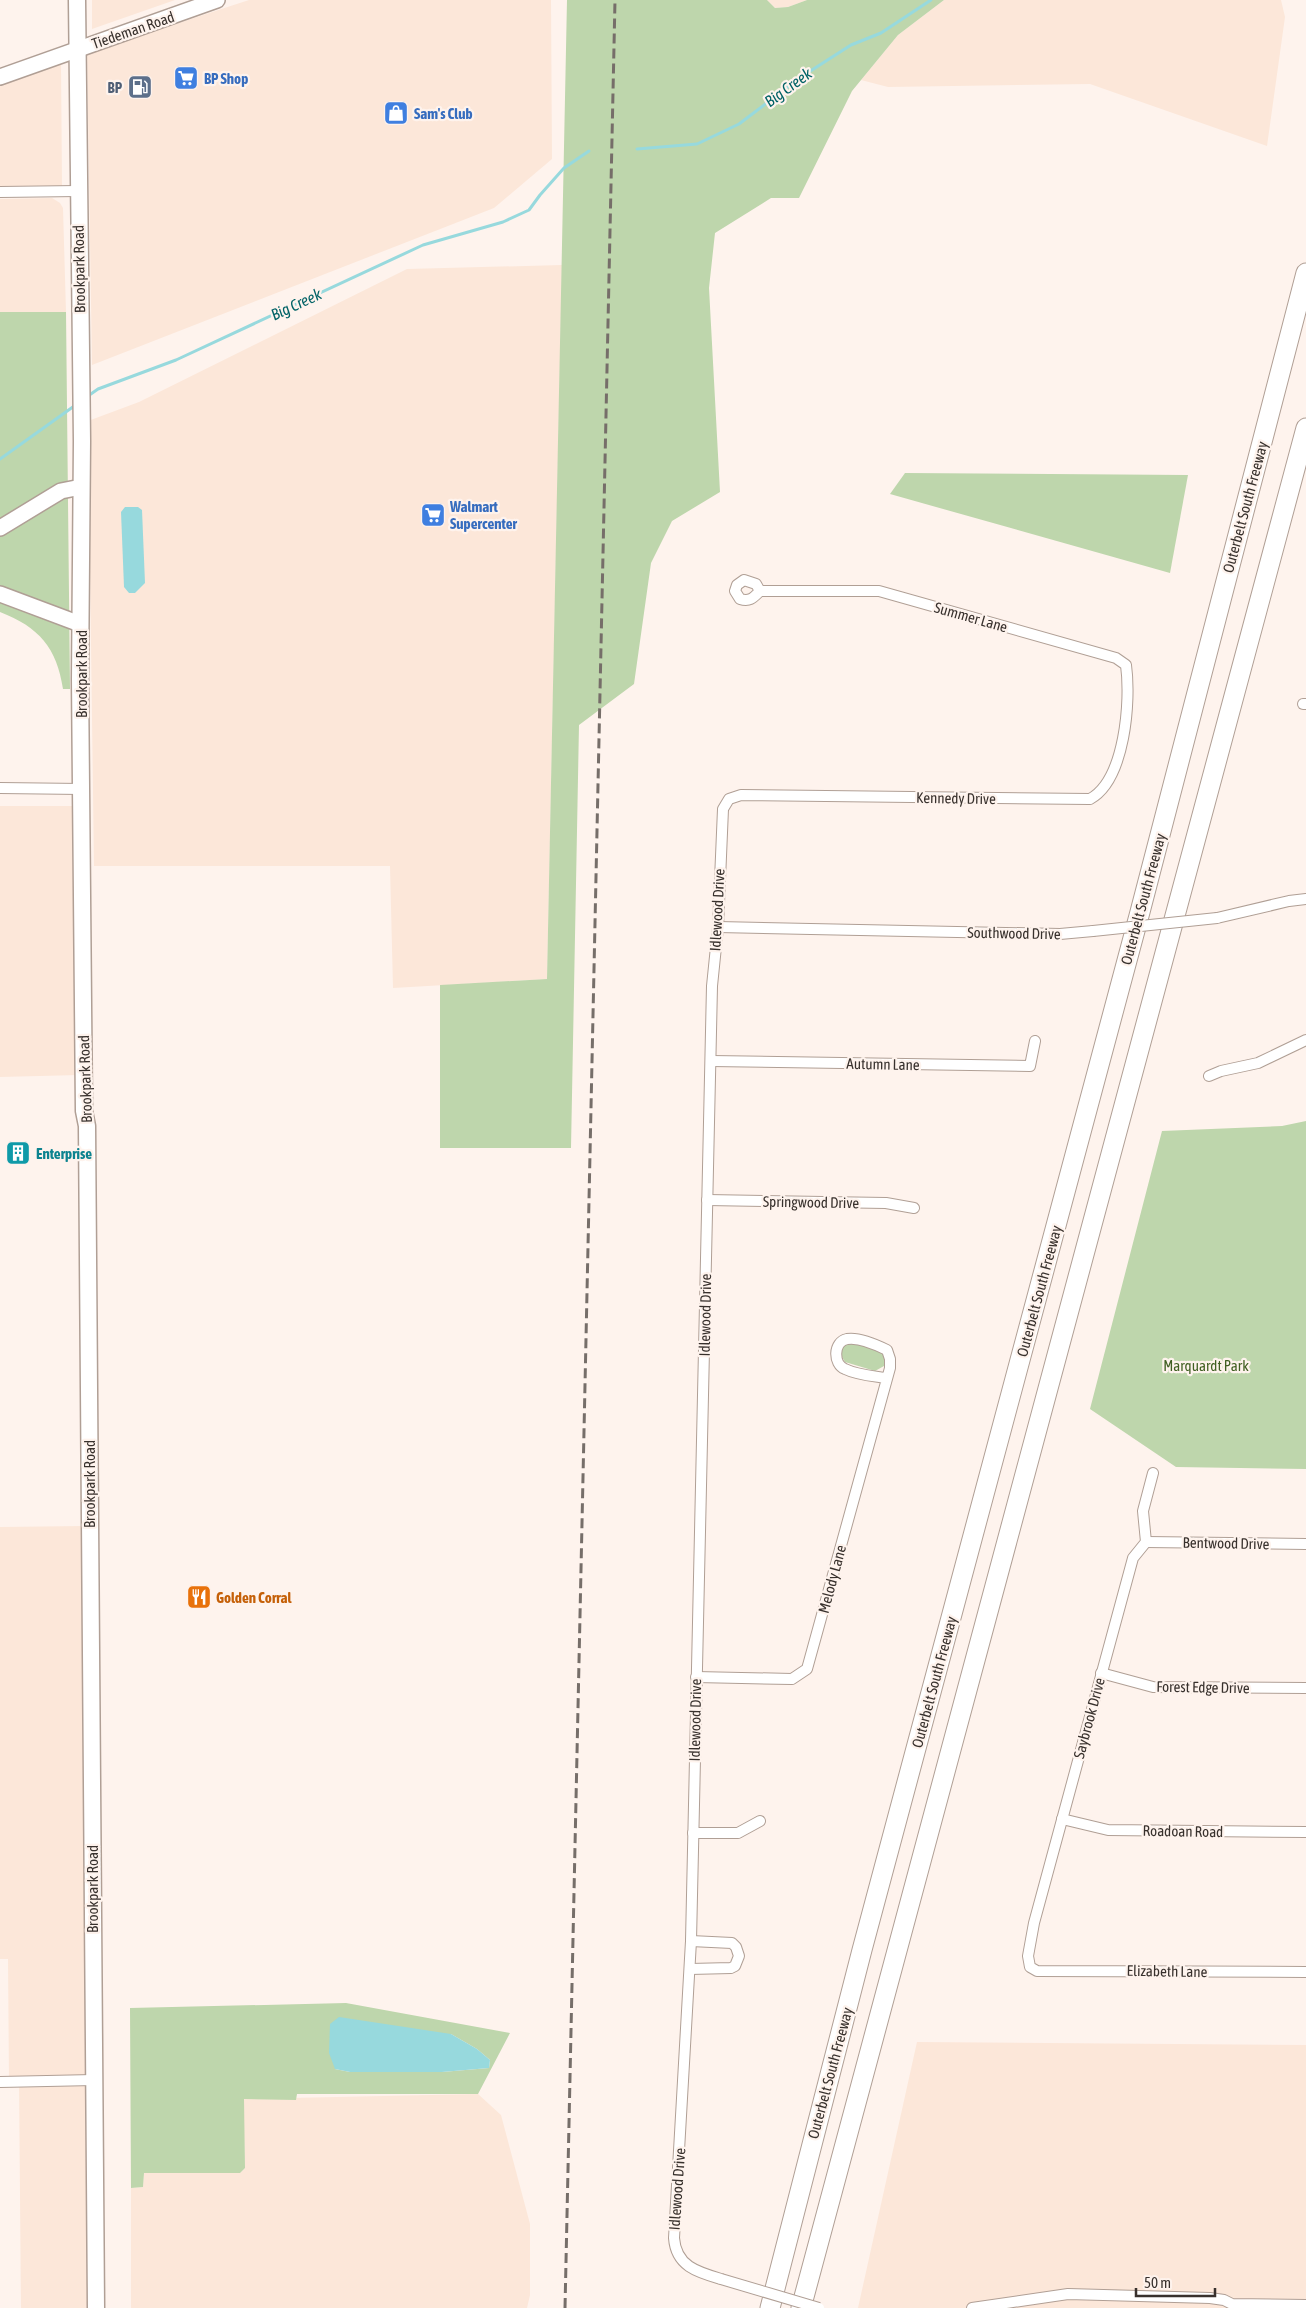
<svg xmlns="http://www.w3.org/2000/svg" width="1306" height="2308" font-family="'Asap Condensed',sans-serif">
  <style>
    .commercial { fill: #fce7d9 }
    .green { fill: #bed6ac; fill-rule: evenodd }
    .water { fill: #97d9dd }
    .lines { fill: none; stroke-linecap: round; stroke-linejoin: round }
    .stream { stroke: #97d9dd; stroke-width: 3 }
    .street-casing { stroke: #b09f95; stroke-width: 12 }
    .secondary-casing { stroke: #b09f95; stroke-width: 18 }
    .primary-casing { stroke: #b09f95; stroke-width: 19 }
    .highway-casing { stroke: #b09f95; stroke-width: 21 }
    .street { stroke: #fff; stroke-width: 10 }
    .secondary { stroke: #fff; stroke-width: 15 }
    .primary { stroke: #fff; stroke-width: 16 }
    .highway { stroke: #fff; stroke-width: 19 }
    .rail { stroke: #766e69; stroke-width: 3; stroke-dasharray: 10 5; stroke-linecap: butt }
    .street-bridge-casing { stroke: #b09f95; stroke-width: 12; stroke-linecap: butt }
    .street-bridge { stroke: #fff; stroke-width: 10 }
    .labels { text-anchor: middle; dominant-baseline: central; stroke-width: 4.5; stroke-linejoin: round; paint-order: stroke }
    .street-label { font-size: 15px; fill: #38312d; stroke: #fef3ed }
    .shop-label { font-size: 15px; font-weight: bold; fill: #366cbe; stroke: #fef3ed; text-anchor: start }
    .service-label { font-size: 15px; font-weight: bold; fill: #4e5e75; stroke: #fef3ed; text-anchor: end }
    .culture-label { font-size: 15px; font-weight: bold; fill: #0d838f; stroke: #fef3ed; text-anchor: start }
    .park-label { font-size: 15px; fill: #416023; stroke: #fef3ed }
    .food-label { font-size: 15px; font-weight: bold; fill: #c56008; stroke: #fef3ed; text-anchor: start }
    .water-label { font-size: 16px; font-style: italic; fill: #006266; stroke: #fef3ed }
  </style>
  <rect width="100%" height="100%" fill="#fef3ed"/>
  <g class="commercial">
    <path d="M 92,0 L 175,0 L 92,29 Z"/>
    <path d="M 249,0 L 551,0 L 552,159 L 494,208 L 92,365 L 87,53 Z"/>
    <path d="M 767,0 L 807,0 L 788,7 L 775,8 Z"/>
    <path d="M 944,0 L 1281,0 L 1285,17 L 1267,146 L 1090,84 L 888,87 L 861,80 L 898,35 Z"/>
    <path d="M 61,62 L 62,187 L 0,187 L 0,82 Z"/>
    <path d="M 52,198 L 60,203 L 63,208 L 66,312 L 0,312 L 0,199 Z"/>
    <path d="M 562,265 L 547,979 L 393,988 L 390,866 L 94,866 L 88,421 L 139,402 L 407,269 Z"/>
    <path d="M 0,806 L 72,806 L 79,1075 L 0,1077 Z"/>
    <path d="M 84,1526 L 90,2308 L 21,2308 L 19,2082 L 9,2081 L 8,1959 L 0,1959 L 0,1527 Z"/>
    <path d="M 917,2042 L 1306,2045 L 1306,2308 L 858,2308 Z"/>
    <path d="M 478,2094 L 501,2115 L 530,2224 L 530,2295 L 527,2308 L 131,2308 L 131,2188 L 143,2187 L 144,2173 L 240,2173 L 245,2168 L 243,2099 Z"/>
  </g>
  <g class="green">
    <path d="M 567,0 L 767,0 L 775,8 L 788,7 L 807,0 L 944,0 L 898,35 L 852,91 L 799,198 L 771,198 L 715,233 L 709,288 L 720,492 L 672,521 L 651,563 L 634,684 L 579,725 L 571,1148 L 440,1148 L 440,985 L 547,979 Z"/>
    <path d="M 0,312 L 66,312 L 70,689 L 63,689 C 57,648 39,627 0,612 Z"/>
    <path d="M 905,473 L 1188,475 L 1170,573 L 890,494 Z"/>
    <path d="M 1306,1121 L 1306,1469 L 1176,1467 L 1090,1409 L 1162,1131 L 1282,1126 Z"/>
    <path d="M 851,1342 L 885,1353 L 887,1358 L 884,1366 L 875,1371 L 845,1362 L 841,1355 L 843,1345 Z"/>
    <path d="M 346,2003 L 510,2033 L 478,2094 L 297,2094 L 296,2100 L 244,2099 L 245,2168 L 240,2173 L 144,2173 L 143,2187 L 131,2188 L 130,2008 ZM 451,2034 L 477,2049 L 490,2060 L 489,2068 L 442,2072 L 350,2072 L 335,2069 Z"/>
  </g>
  <g class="water">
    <path d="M 125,507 L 138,507 L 142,510 L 145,583 L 135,593 L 129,593 L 124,587 L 121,512 Z"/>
    <path d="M 339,2017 L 451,2034 L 477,2049 L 490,2060 L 489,2068 L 442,2072 L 350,2072 L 335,2069 L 329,2053 L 330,2024 Z"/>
  </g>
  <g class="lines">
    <g class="stream">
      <path d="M 637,149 L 697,144 L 739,124 L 801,77 L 851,45 L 881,33 L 931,0"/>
      <path d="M 88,396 L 98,389 L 176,360 L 423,245 L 503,222 L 529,210 L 540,195 L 564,168 L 589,151"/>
      <path d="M 0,459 L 77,404"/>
    </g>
    <defs>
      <g id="street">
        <path d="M 0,192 L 78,191"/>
        <path d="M 1303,704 L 1306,704"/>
        <path d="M 0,788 L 82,789"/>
        <path d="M 1217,918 L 1289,901 L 1306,899"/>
        <path d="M 718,927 L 1060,934 L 1093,931"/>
        <path d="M 711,1061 L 1030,1066 L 1035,1041"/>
        <path d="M 1209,1076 L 1221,1071 L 1258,1063 L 1306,1040"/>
        <path d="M 707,1200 L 886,1203 L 914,1208"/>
        <path d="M 1153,1473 L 1143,1511 L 1146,1542 L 1133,1558 L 1034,1923 L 1028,1956 L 1030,1967 L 1037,1971 L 1306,1972"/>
        <path d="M 1146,1542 L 1306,1544"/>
        <path d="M 1101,1673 L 1153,1687 L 1306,1688"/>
        <path d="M 696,1677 L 792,1679 L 807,1669 L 890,1368 L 890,1359 L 887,1350 C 877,1345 859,1337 847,1339 C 833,1342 833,1364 845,1369 C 857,1375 873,1376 886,1378"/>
        <path d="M 1062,1819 L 1108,1830 L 1306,1832"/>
        <path d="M 693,1833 L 738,1833 L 760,1821"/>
        <path d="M 690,1969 L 731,1968 L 735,1966 L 739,1956 L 736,1947 L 732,1943 L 691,1941"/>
        <path d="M 0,2082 L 94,2080"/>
        <path d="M 721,2279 C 697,2272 676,2266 674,2238 L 691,1941 L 712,986 L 718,927 L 723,809 L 729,799 L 741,795 L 1090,799 C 1125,780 1131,701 1126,665 L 1116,658 L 879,591 L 760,591 C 753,598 750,602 740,599 L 735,591 L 737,585 L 744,580 L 756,584 L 760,591"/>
        <path d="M 972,2308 L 1068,2294 L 1210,2298 L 1224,2300 L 1232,2304 L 1306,2305"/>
      </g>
      <g id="secondary">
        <path d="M 0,77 L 217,0"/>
        <path d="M 0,528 L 61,491 L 81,487"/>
        <path d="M 0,594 L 80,624"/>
      </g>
      <path id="primary" d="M 77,0 L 82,441 L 80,679 L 84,1111 L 87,1126 L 96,2308"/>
      <g id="highway">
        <path d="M 770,2308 L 862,1950 L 1140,912 L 1306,273"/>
        <path d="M 801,2308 L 1306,428"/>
      </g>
    </defs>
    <use href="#street" class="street-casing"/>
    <use href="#secondary" class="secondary-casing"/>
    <use href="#primary" class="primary-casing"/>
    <use href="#highway" class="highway-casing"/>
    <use href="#street" class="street"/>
    <use href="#secondary" class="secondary"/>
    <use href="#primary" class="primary"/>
    <use href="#highway" class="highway"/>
    <path class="rail" d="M 565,2308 L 615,0"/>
    <defs>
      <g id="street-bridge">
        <path d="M 1093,931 L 1217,918"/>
        <path d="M 721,2279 L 819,2308"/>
      </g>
    </defs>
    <use href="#street-bridge" class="street-bridge-casing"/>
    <use href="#street-bridge" class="street-bridge"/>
  </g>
  <defs>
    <symbol id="supermarket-square" viewBox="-11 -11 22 22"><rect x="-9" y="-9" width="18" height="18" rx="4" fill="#3f7fe0" stroke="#fef3ed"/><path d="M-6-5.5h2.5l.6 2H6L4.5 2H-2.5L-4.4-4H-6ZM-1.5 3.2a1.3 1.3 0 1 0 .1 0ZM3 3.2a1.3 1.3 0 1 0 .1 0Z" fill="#fff"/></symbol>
    <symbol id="fuel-square" viewBox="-11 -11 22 22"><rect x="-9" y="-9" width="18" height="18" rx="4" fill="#5c6f8a" stroke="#fef3ed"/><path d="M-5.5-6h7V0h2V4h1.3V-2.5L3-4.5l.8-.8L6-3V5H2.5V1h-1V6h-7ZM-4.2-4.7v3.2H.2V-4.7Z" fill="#fff"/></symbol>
    <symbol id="shop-square" viewBox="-11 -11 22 22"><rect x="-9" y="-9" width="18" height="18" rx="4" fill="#3f7fe0" stroke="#fef3ed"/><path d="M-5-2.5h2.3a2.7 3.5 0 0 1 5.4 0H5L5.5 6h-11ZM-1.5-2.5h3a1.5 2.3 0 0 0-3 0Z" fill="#fff"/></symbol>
    <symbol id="building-square" viewBox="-11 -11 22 22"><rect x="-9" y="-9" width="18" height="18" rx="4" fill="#0f9aa8" stroke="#fef3ed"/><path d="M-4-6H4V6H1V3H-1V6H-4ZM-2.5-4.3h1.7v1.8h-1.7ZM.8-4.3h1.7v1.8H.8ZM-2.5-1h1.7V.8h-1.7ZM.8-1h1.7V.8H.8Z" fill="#fff"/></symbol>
    <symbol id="restaurant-square" viewBox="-11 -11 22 22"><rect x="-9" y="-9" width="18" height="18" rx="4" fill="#e8710a" stroke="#fef3ed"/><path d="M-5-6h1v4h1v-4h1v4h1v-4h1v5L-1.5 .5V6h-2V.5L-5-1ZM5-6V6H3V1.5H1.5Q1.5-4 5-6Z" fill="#fff"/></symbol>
  </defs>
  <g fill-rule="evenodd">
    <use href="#supermarket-square" x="172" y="64" width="28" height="28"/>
    <use href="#fuel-square" x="126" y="73" width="28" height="28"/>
    <use href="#shop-square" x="382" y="99" width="28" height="28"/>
    <use href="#supermarket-square" x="419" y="501" width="28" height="28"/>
    <use href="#building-square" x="4" y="1139" width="28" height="28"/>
    <use href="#restaurant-square" x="185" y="1583" width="28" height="28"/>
  </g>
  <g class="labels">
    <g class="street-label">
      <text transform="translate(133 30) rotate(-19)">Tiedeman Road</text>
      <text transform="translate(79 269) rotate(-91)">Brookpark Road</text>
      <text transform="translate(1245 507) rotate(-75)">Outerbelt South Freeway</text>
      <text transform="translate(971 617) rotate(16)">Summer Lane</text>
      <text transform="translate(81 674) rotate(-90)">Brookpark Road</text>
      <text transform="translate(956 798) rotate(1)">Kennedy Drive</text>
      <text transform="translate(1143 899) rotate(-75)">Outerbelt South Freeway</text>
      <text transform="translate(717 910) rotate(-87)">Idlewood Drive</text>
      <text transform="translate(1014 933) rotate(1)">Southwood Drive</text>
      <text transform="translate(883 1064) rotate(1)">Autumn Lane</text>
      <text transform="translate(85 1079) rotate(-92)">Brookpark Road</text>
      <text transform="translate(811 1202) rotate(1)">Springwood Drive</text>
      <text transform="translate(1039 1291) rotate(-75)">Outerbelt South Freeway</text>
      <text transform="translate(705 1315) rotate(-89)">Idlewood Drive</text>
      <text transform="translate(89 1484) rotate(-90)">Brookpark Road</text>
      <text transform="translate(1226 1543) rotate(1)">Bentwood Drive</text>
      <text transform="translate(832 1579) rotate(-75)">Melody Lane</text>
      <text transform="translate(934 1682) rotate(-75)">Outerbelt South Freeway</text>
      <text transform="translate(1203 1687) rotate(1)">Forest Edge Drive</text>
      <text transform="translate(1089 1718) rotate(-75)">Saybrook Drive</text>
      <text transform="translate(695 1720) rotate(-89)">Idlewood Drive</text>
      <text transform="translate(1183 1831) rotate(1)">Roadoan Road</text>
      <text transform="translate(92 1889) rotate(-90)">Brookpark Road</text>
      <text transform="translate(1167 1971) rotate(1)">Elizabeth Lane</text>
      <text transform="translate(830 2073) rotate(-75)">Outerbelt South Freeway</text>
      <text transform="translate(677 2189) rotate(-86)">Idlewood Drive</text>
    </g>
    <g class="shop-label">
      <text x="204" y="78">BP Shop</text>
      <text x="414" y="113">Sam's Club</text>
      <text x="450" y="506">Walmart<tspan x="450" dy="17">Supercenter</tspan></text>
    </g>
    <g class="service-label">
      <text x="122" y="87">BP</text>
    </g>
    <g class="culture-label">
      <text x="36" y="1153">Enterprise</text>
    </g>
    <g class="park-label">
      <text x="1206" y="1365">Marquardt Park</text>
    </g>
    <g class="food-label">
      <text x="216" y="1597">Golden Corral</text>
    </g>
    <g class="water-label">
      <text transform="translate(788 87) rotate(-36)">Big Creek</text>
      <text transform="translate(296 304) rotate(-25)">Big Creek</text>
    </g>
  </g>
  <path d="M1136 2288v8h79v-8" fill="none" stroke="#38312d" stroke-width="2.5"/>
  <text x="1144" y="2288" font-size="15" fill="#38312d" stroke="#fef3ed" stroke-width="4" paint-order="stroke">50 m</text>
</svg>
